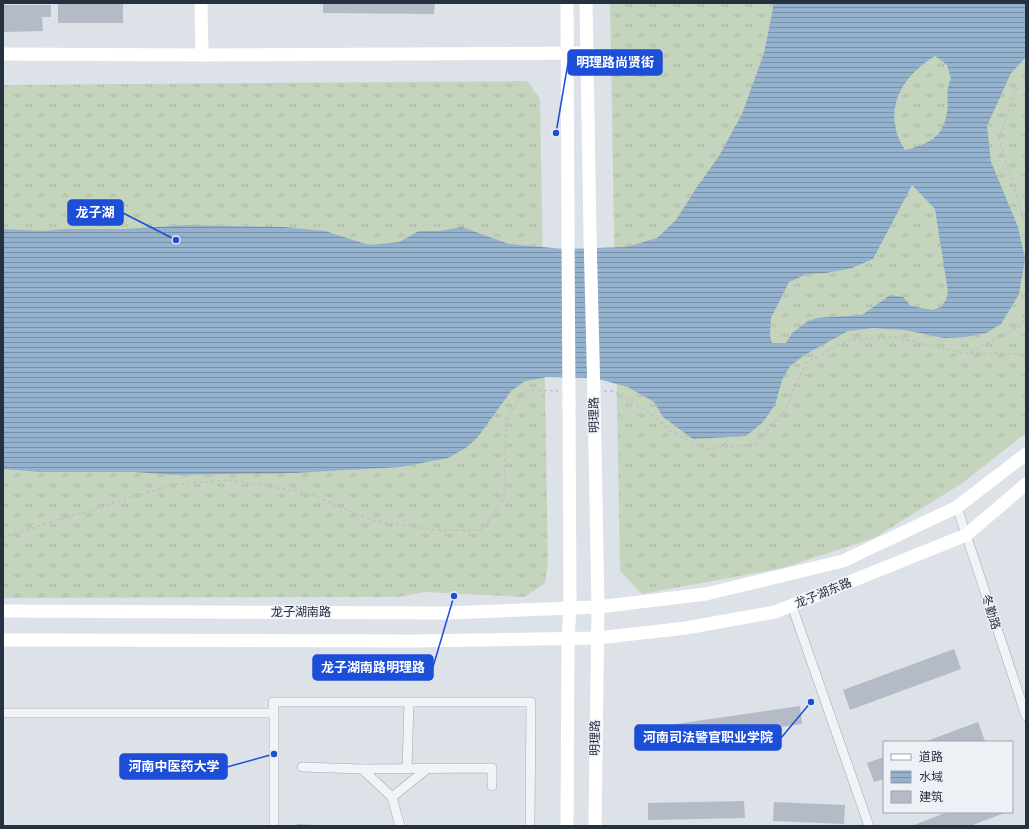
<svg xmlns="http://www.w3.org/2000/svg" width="1029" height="829" font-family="Roboto,'Noto Sans SC',sans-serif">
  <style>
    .grass { fill: url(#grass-tufts) }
    .water { fill: url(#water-rules); fill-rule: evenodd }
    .building { fill: #b4bbc6 }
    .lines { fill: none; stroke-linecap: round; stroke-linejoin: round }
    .street-casing { stroke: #a2a9b3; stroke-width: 10 }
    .path { stroke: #bcc0c8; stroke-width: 1.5; stroke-dasharray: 3 3; stroke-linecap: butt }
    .street { stroke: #f1f3f7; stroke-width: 9 }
    .secondary { stroke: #fff; stroke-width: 13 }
    .secondary-bridge { stroke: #fff; stroke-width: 13 }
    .labels { text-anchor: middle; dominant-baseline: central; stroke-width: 3; stroke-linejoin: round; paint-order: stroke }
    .street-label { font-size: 12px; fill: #253041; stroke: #edf1f6 }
    .leader { fill: none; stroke: #1d4ed8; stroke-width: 1.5 }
    .callout-dot { fill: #1d4ed8; stroke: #edf1f6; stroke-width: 1.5 }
    .callout { fill: #1d4ed8; stroke: #1d4ed8; stroke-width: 1.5 }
    .callout-label { font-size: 13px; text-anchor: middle; font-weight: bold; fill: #fff }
  </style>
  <defs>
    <pattern id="grass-tufts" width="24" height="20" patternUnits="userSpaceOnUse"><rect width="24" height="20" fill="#c4d4bd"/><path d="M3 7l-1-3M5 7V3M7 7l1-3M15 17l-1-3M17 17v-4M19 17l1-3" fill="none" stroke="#a8b6a4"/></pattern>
    <pattern id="water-rules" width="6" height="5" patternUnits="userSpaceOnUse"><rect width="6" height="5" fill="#94b2cd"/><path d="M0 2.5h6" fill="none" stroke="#7991a8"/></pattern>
  </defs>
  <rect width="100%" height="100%" fill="#dde2e9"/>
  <g class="grass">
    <path d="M 610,3 L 1026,3 L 1026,433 L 961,484 L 874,538 L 783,568 L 642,594 L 620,571 Z"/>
    <path d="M 527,81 L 540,99 L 548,562 L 545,583 L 525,597 L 425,592 L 398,597 L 3,598 L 3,85 Z"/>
  </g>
  <path class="water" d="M 774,3 L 1026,3 L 1026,57 L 1011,73 L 987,126 L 991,162 L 1018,227 L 1025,259 L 1019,294 L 1001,324 L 986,333 L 965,337 L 944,338 L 905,330 L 873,328 L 848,331 L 806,354 L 790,366 L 782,380 L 775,405 L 763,422 L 746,436 L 693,439 L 663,417 L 654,402 L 628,387 L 594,378 L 547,377 L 525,381 L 511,391 L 477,438 L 467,447 L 448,458 L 401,467 L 293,473 L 174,475 L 135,472 L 40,472 L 3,469 L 3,229 L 42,231 L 67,229 L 124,229 L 187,225 L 284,227 L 325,231 L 369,245 L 399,242 L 419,231 L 439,231 L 462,227 L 509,244 L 564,249 L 627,247 L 657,238 L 676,220 L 697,187 L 719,156 L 742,114 L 764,53 ZM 935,56 L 947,65 L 951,79 C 945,89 949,101 947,112 C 944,137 927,145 905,150 C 881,113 900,77 935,56 ZM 912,185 L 935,209 L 948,292 L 946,300 L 941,307 L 932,310 L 911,306 L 903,297 L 890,295 L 862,315 L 817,318 L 808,321 L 792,333 L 786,343 L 772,343 L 770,336 L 771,318 L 789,282 L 807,274 L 826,273 L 852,268 L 873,259 Z"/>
  <g class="building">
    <rect x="58" y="3" width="65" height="20"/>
    <path d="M 323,3 L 435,3 L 434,14 L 323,13 Z"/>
    <path d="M 3,5 L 51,5 L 51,17 L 42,17 L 43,31 L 3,32 Z"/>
    <path d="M 954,649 L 961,669 L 850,710 L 843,690 Z"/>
    <path d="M 800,706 L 802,724 L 650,745 L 648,728 Z"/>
    <path d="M 978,722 L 985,741 L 924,742 Z"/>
    <path d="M 884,757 L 884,779 L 874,782 L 867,763 Z"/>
    <path d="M 744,801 L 745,818 L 648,820 L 648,803 Z"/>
    <path d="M 774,802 L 845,805 L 844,824 L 773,821 Z"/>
    <path d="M 948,812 L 1007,812 L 970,826 L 911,826 Z"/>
    <path d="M 297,824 L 314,825 L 314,826 L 297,826 Z"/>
  </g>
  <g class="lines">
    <defs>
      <g id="street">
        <path d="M 957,507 L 1026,716"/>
        <path d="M 792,606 L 869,826"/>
        <path d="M 3,713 L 274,713 L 273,702 L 531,702 L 530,826"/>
        <path d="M 274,713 L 274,826"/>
        <path d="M 302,767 L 362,769 L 392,797 L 400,826"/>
        <path d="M 362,769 L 492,768 L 492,786"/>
        <path d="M 407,769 L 409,702"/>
        <path d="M 392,797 L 427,769"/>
      </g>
    </defs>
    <use href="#street" class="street-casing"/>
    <g class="path">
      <path d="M 1026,78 L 1013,94 L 999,139 L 1026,227"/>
      <path d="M 970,352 L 1021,326 L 1026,310"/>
      <path d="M 604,391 L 613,391 L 651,414 L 672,432 L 705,449 L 755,444 L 784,411 L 806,363 L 850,339 L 894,337 L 961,353 L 1026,354"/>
      <path d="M 3,537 L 175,484 L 234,480 L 310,494 L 374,521 L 436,530 L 482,530 L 504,499 L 506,419 L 525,390 L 558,391"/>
    </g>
    <use href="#street" class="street"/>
    <g class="secondary">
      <path d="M 201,3 L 202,55"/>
      <path d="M 567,3 L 568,235"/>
      <path d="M 586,3 L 590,234"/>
      <path d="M 3,54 L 202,55 L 586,53"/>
      <path d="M 594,396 L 598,607 L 595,826"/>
      <path d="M 3,611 L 447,613 L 598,607 L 706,594 L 843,561 L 957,507 L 1026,454"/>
      <path d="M 3,640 L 414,641 L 597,638 L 686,628 L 775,612 L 966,535 L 1026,484"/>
      <path d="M 567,826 L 568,639 L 570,608 L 569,402"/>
    </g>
    <g class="secondary-bridge">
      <path d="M 590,234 L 594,396"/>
      <path d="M 568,235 L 569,402"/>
    </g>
  </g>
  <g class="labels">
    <g class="street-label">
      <text transform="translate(594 415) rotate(-91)">明理路</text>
      <text transform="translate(823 593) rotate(-22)">龙子湖东路</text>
      <text x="301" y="612">龙子湖南路</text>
      <text transform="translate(991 612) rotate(72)">冬勤路</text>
      <text transform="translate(595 738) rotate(-89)">明理路</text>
    </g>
  </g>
  <path class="leader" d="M556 133L568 63M176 240L123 213M454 596L433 667M811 702L781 738M274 754L227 767"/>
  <g class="callout-dot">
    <circle cx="556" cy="133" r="4"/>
    <circle cx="176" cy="240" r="4"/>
    <circle cx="454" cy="596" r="4"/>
    <circle cx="811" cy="702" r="4"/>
    <circle cx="274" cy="754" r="4"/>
  </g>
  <g class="callout">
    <rect x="568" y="50" width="94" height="25" rx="4"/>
    <rect x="68" y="200" width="55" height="25" rx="4"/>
    <rect x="313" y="655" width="120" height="25" rx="4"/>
    <rect x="635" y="725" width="146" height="25" rx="4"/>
    <rect x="120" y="754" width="107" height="25" rx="4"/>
  </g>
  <g class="callout-label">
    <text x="615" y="67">明理路尚贤街</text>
    <text x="95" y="217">龙子湖</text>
    <text x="373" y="672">龙子湖南路明理路</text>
    <text x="708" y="742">河南司法警官职业学院</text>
    <text x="174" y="771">河南中医药大学</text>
  </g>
  <rect width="1029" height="829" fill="none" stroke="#253041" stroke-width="8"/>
  <rect x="883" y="741" width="130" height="72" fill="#edf1f6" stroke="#9da4ae"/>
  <rect x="891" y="754" width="20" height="6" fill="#ffffff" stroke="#9da4ae"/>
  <text x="919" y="761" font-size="12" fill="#253041">道路</text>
  <rect x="891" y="771" width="20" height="12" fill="url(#water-rules)" stroke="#9da4ae"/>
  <text x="919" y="781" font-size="12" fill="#253041">水域</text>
  <rect x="891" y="791" width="20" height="12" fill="#b4bbc6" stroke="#9da4ae"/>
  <text x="919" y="801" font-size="12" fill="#253041">建筑</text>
</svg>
